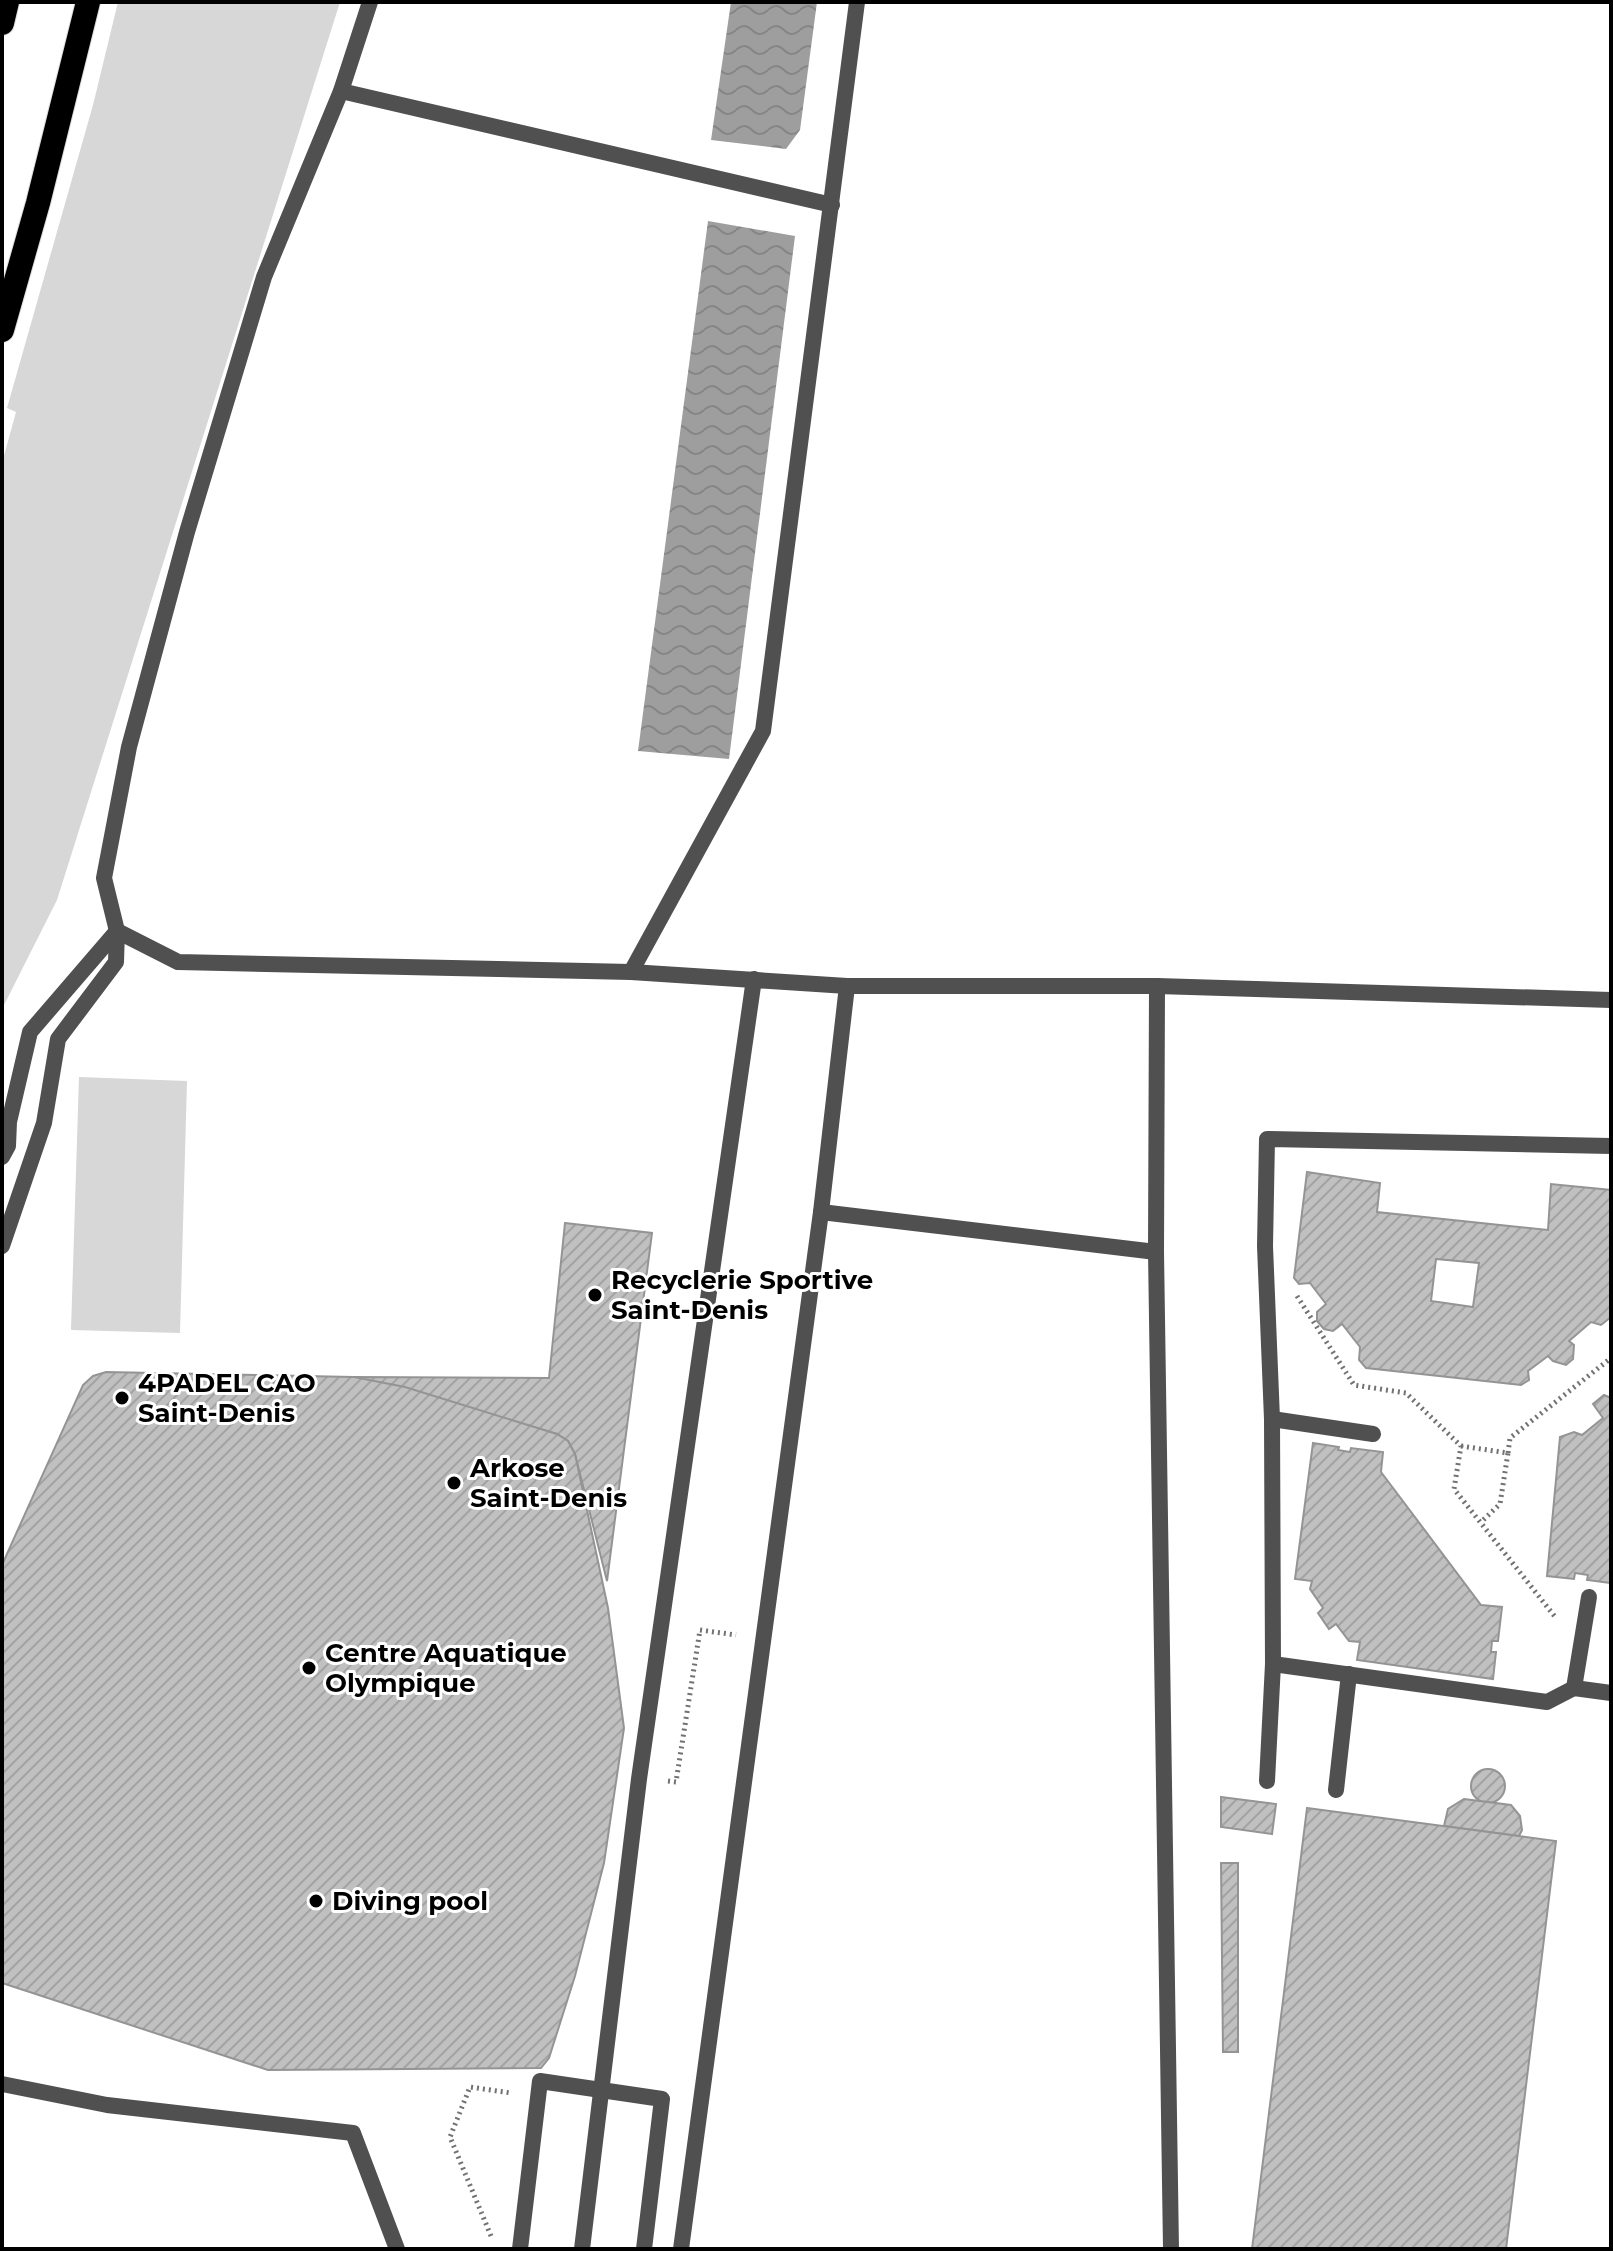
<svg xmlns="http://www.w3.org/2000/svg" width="1613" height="2251" font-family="Montserrat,sans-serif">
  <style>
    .green { fill: #d7d7d7 }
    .water { fill: url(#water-waves) }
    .building { fill: url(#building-hatch); stroke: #949494; stroke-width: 2; fill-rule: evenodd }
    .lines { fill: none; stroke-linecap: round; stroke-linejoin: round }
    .motorway-casing { stroke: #dbdbdb; stroke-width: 26 }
    .path { stroke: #727272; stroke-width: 5; stroke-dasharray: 2 4; stroke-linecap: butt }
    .service { stroke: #505050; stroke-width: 16 }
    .pedestrian { stroke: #505050; stroke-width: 16 }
    .minor { stroke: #505050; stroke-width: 16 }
    .motorway { stroke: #000; stroke-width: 24 }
    .poi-dot { fill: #000; stroke: #fff; stroke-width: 3 }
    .labels { text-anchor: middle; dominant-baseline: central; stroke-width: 6; stroke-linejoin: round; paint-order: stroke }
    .poi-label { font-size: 26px; font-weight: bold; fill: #000; stroke: #fff; text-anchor: start }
  </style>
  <defs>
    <pattern id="water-waves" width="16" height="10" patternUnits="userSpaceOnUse" patternTransform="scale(2)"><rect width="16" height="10" fill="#9e9e9e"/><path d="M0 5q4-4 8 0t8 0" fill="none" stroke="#868686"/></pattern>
    <pattern id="building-hatch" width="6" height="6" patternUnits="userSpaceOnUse" patternTransform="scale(2)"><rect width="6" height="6" fill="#c0c0c0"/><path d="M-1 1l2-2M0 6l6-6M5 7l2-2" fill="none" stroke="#a3a3a3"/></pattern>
  </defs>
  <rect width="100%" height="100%" fill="#fff"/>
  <g class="green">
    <path d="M 118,2 L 340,2 L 57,900 L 2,1009 L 2,463 L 16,412 L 7,408 L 93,105 Z"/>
    <path d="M 79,1077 L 187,1081 L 180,1333 L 71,1330 Z"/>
  </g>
  <g class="water">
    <path d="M 731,2 L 817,2 L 800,130 L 786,149 L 711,140 Z"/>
    <path d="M 708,221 L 795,236 L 729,759 L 638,751 Z"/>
  </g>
  <g class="building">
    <path d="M 1307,1172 L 1380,1183 L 1377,1212 L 1548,1230 L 1551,1184 L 1611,1190 L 1611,1317 L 1601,1325 L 1591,1322 L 1569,1341 L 1574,1345 L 1573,1359 L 1566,1365 L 1553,1361 L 1548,1356 L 1528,1371 L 1529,1380 L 1521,1385 L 1366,1368 L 1359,1360 L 1360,1347 L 1342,1324 L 1333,1331 L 1324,1329 L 1317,1321 L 1317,1312 L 1326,1304 L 1310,1283 L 1299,1284 L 1294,1278 ZM 1436,1259 L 1479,1263 L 1473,1307 L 1431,1301 Z"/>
    <path d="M 565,1223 L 652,1233 L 607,1581 L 575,1454 L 568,1441 L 557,1434 L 354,1377 L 549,1378 Z"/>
    <path d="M 106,1372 L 354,1377 L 405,1387 L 557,1434 L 568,1441 L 575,1454 L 608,1608 L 624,1728 L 604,1863 L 575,1976 L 549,2058 L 541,2068 L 268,2070 L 2,1983 L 2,1565 L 83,1385 L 93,1376 Z"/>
    <path d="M 1604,1395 L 1611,1398 L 1611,1583 L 1587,1580 L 1588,1575 L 1575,1573 L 1574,1579 L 1547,1576 L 1560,1437 L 1574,1432 L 1582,1435 L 1603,1418 L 1593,1404 Z"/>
    <path d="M 1313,1443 L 1339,1447 L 1338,1450 L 1350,1452 L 1351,1448 L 1383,1452 L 1381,1472 L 1481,1605 L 1502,1607 L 1498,1641 L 1492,1641 L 1491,1652 L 1496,1652 L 1493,1679 L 1357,1660 L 1360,1642 L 1349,1641 L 1336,1624 L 1329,1629 L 1318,1613 L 1323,1608 L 1310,1589 L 1312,1581 L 1295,1579 Z"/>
    <circle cx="1488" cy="1786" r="17"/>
    <path d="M 1221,1797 L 1276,1804 L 1272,1834 L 1221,1827 Z"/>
    <path d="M 1464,1799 L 1511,1805 L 1520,1816 L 1522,1830 L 1519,1836 L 1444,1826 L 1448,1809 Z"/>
    <path d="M 1307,1808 L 1556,1841 L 1506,2249 L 1252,2249 Z"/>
    <path d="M 1221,1863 L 1238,1863 L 1238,2052 L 1223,2052 Z"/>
  </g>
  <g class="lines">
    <defs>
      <g id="motorway">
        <path d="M 2,23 L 7,2"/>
        <path d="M 2,330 L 38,203 L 88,2"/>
      </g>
    </defs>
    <use href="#motorway" class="motorway-casing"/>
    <g class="path">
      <path d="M 1297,1296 L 1354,1385 L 1406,1393 L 1461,1446 L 1454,1489 L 1556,1618"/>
      <path d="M 1461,1446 L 1508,1453 L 1500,1504 L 1481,1522"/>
      <path d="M 1508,1453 L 1510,1438 L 1611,1358"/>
      <path d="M 668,1781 L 676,1782 L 700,1630 L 736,1635"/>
      <path d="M 491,2236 L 450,2137 L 470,2087 L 511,2093"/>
    </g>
    <g class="service">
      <path d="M 1611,1146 L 1267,1139 L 1265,1246 L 1272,1419 L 1273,1664 L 1547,1702 L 1574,1688 L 1611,1693"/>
      <path d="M 2,1157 L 8,1146 L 9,1122 L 30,1032 L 117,931"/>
      <path d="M 2,1246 L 44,1123 L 58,1039 L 116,962 L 117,931"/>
      <path d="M 1272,1419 L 1373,1434"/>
      <path d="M 1574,1688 L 1589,1597"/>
      <path d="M 1267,1781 L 1273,1664"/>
      <path d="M 1336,1790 L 1349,1674"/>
      <path d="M 2,2084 L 107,2105 L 353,2133 L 397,2249"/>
    </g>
    <g class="pedestrian">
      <path d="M 520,2249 L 540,2081 L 662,2099 L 644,2249"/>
      <path d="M 582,2249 L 639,1779 L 754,979"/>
    </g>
    <g class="minor">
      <path d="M 370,2 L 341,91 L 264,277 L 187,532 L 129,747 L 104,878 L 117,931 L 178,962 L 631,972 L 847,986 L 1157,986 L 1611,1000"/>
      <path d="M 341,91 L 832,205"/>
      <path d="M 631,972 L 763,731 L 857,2"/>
      <path d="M 1157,986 L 1156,1252 L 1171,2249"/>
      <path d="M 821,1212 L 1156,1252"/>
      <path d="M 681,2249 L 821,1212 L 847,986"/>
    </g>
    <use href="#motorway" class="motorway"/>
  </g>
  <g class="poi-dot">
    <circle cx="595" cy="1295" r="8"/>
    <circle cx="122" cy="1398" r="8"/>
    <circle cx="454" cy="1483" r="8"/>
    <circle cx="309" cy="1668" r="8"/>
    <circle cx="316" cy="1901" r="8"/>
  </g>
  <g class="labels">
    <g class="poi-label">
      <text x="611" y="1280">Recyclerie Sportive<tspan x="611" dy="30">Saint-Denis</tspan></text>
      <text x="138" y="1383">4PADEL CAO<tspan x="138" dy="30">Saint-Denis</tspan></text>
      <text x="470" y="1468">Arkose<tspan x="470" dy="30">Saint-Denis</tspan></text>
      <text x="325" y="1653">Centre Aquatique<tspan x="325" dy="30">Olympique</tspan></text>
      <text x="332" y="1901">Diving pool</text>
    </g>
  </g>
  <rect width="1613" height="2251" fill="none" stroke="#000000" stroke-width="8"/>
</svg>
